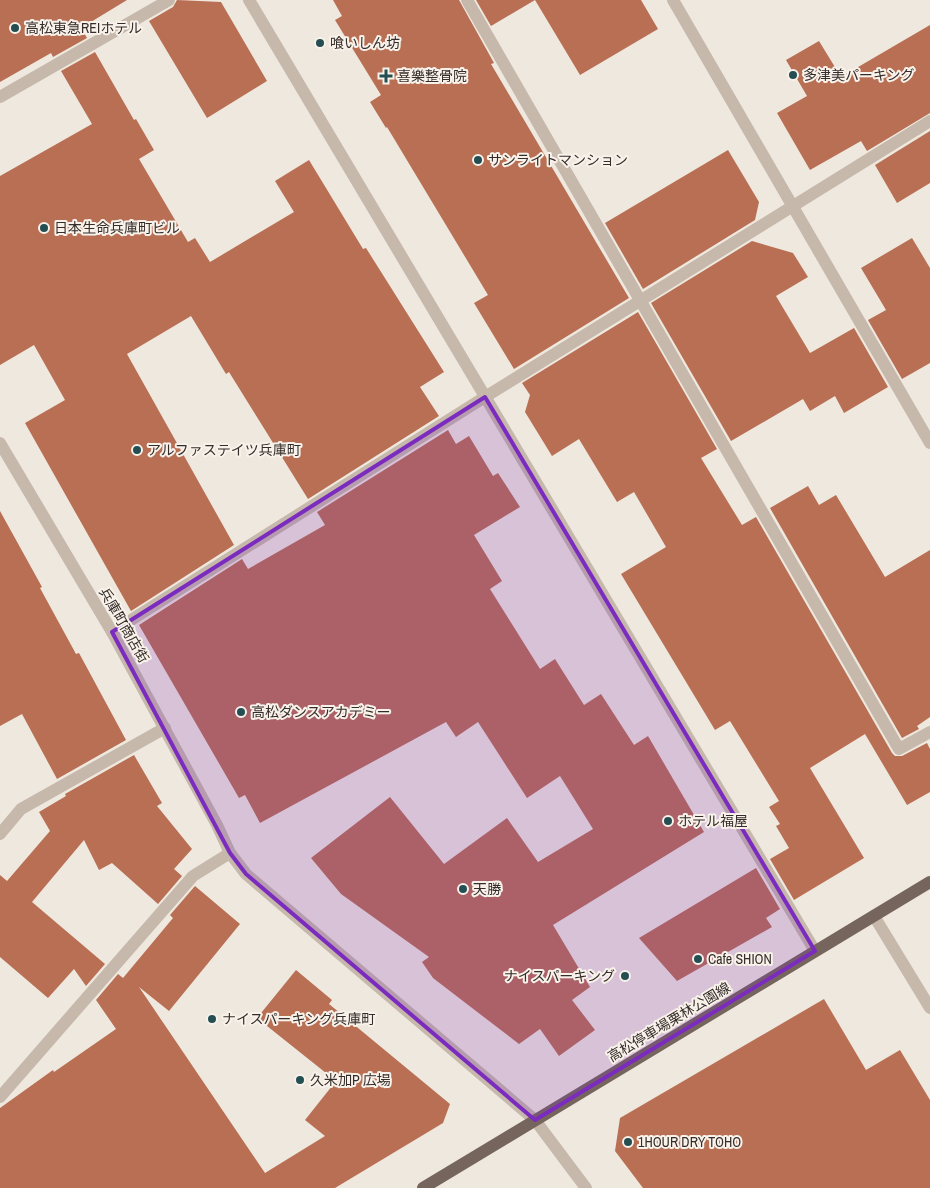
<svg xmlns="http://www.w3.org/2000/svg" width="930" height="1188" font-family="'Archivo Narrow','Noto Sans JP',sans-serif">
  <style>
    .building { fill: #b86f54 }
    .lines { fill: none; stroke-linecap: round; stroke-linejoin: round }
    .minor { stroke: #c6b8ab; stroke-width: 12 }
    .major { stroke: #75655c; stroke-width: 12 }
    .marked { fill: #7b2cbf; fill-opacity: 0.2; stroke: #7b2cbf; stroke-width: 4; stroke-linejoin: round }
    .poi-dot { fill: #244e52; stroke: #f8f2ea; stroke-width: 2 }
    .labels { text-anchor: middle; dominant-baseline: central; stroke-width: 4; stroke-linejoin: round; paint-order: stroke }
    .poi-label { font-size: 14px; fill: #352d2a; stroke: #f8f2ea; text-anchor: start }
    .street-label { font-size: 14px; fill: #352d2a; stroke: #f8f2ea }
  </style>
  <rect width="100%" height="100%" fill="#efe8de"/>
  <g class="building">
    <path d="M 0,0 L 127,0 L 81,28 L 87,38 L 53,57 L 51,53 L 0,82 Z"/>
    <path d="M 177,0 L 221,2 L 267,81 L 207,118 L 149,21 L 173,7 Z"/>
    <path d="M 333,0 L 459,0 L 494,63 L 491,64 L 629,298 L 514,369 L 474,303 L 488,295 L 387,127 L 386,128 L 370,102 L 381,95 L 335,20 L 342,16 Z"/>
    <path d="M 476,0 L 641,0 L 658,29 L 580,75 L 535,0 L 491,26 Z"/>
    <path d="M 930,25 L 930,113 L 867,151 L 861,141 L 810,170 L 777,113 L 807,96 L 786,60 L 819,41 L 841,77 Z"/>
    <path d="M 95,52 L 134,120 L 136,119 L 154,150 L 139,159 L 188,242 L 195,238 L 210,262 L 294,212 L 275,181 L 309,160 L 363,249 L 366,248 L 444,372 L 420,387 L 439,416 L 308,499 L 229,372 L 226,374 L 191,316 L 127,354 L 234,545 L 131,611 L 25,423 L 65,400 L 34,345 L 0,365 L 0,176 L 92,124 L 61,71 Z"/>
    <path d="M 930,131 L 930,183 L 897,203 L 875,165 Z"/>
    <path d="M 728,150 L 759,202 L 755,220 L 643,289 L 605,223 Z"/>
    <path d="M 912,238 L 930,268 L 930,363 L 902,379 L 868,320 L 886,310 L 861,268 Z"/>
    <path d="M 752,241 L 793,253 L 808,277 L 776,296 L 810,353 L 854,328 L 888,387 L 844,413 L 835,396 L 810,411 L 803,399 L 731,441 L 651,303 Z"/>
    <path d="M 638,312 L 717,449 L 701,458 L 742,525 L 756,517 L 892,753 L 895,756 L 902,756 L 927,743 L 930,749 L 930,792 L 907,805 L 865,734 L 810,768 L 864,858 L 794,900 L 770,859 L 789,848 L 776,826 L 780,824 L 769,807 L 779,801 L 730,721 L 715,730 L 621,574 L 666,547 L 634,492 L 617,502 L 579,439 L 552,456 L 525,412 L 530,395 L 522,383 Z"/>
    <path d="M 448,430 L 456,444 L 469,436 L 493,476 L 498,473 L 520,507 L 474,535 L 502,581 L 490,589 L 540,669 L 555,659 L 584,705 L 601,694 L 634,745 L 648,736 L 704,832 L 553,925 L 590,987 L 572,1000 L 595,1030 L 559,1056 L 540,1029 L 519,1044 L 433,978 L 422,962 L 429,957 L 341,894 L 311,858 L 390,797 L 444,864 L 507,818 L 538,862 L 593,829 L 560,776 L 527,798 L 478,722 L 456,737 L 446,722 L 260,823 L 245,795 L 239,798 L 139,625 L 242,559 L 248,569 L 325,525 L 317,512 Z"/>
    <path d="M 808,486 L 819,505 L 836,495 L 885,577 L 930,550 L 930,717 L 917,726 L 919,729 L 902,738 L 770,508 Z"/>
    <path d="M 0,511 L 42,587 L 40,588 L 76,654 L 79,653 L 126,740 L 57,779 L 22,714 L 0,726 Z"/>
    <path d="M 134,755 L 162,803 L 157,806 L 192,849 L 174,869 L 182,876 L 158,904 L 112,863 L 99,870 L 84,840 L 32,902 L 105,964 L 86,986 L 74,969 L 48,998 L 0,957 L 0,875 L 7,881 L 50,831 L 39,812 L 66,796 L 65,794 Z"/>
    <path d="M 756,868 L 780,909 L 766,918 L 772,927 L 677,981 L 639,938 Z"/>
    <path d="M 195,886 L 240,924 L 169,1011 L 139,987 L 265,1173 L 325,1136 L 305,1120 L 336,1081 L 257,1018 L 296,970 L 332,1000 L 329,1004 L 450,1104 L 443,1123 L 335,1188 L 0,1188 L 0,1108 L 53,1070 L 54,1072 L 116,1029 L 96,1000 L 118,974 L 123,978 L 173,918 L 170,915 Z"/>
    <path d="M 824,999 L 866,1070 L 900,1050 L 930,1100 L 930,1188 L 643,1188 L 615,1151 L 620,1118 Z"/>
  </g>
  <g class="lines">
    <g class="minor">
      <path d="M 249,0 L 815,951"/>
      <path d="M 467,0 L 899,749 L 930,732"/>
      <path d="M 673,0 L 930,443"/>
      <path d="M 0,97 L 169,0"/>
      <path d="M 0,443 L 112,632 L 217,825 L 230,853 L 246,874 L 535,1120 L 586,1188"/>
      <path d="M 112,632 L 485,397 L 930,121"/>
      <path d="M 0,834 L 21,809 L 165,728"/>
      <path d="M 874,916 L 930,1008"/>
      <path d="M 0,1097 L 193,876 L 230,853"/>
    </g>
    <path class="major" d="M 423,1188 L 930,882"/>
  </g>
  <path class="marked" d="M 485,397 L 815,951 L 535,1120 L 246,874 L 230,853 L 112,632 Z"/>
  <g class="poi-dot">
    <circle cx="15" cy="28" r="5"/>
    <circle cx="320" cy="43" r="5"/>
    <circle cx="793" cy="75" r="5"/>
    <path d="M383.5 68.5h5v5h5v5h-5v5h-5v-5h-5v-5h5z"/>
    <circle cx="478" cy="160" r="5"/>
    <circle cx="44" cy="228" r="5"/>
    <circle cx="137" cy="450" r="5"/>
    <circle cx="241" cy="712" r="5"/>
    <circle cx="668" cy="821" r="5"/>
    <circle cx="463" cy="889" r="5"/>
    <circle cx="698" cy="959" r="5"/>
    <circle cx="625" cy="976" r="5"/>
    <circle cx="212" cy="1019" r="5"/>
    <circle cx="300" cy="1080" r="5"/>
    <circle cx="628" cy="1142" r="5"/>
  </g>
  <g class="labels">
    <g class="poi-label">
      <text x="25" y="28">高松東急REIホテル</text>
      <text x="330" y="43">喰いしん坊</text>
      <text x="803" y="75">多津美パーキング</text>
      <text x="397" y="76">喜樂整骨院</text>
      <text x="488" y="160">サンライトマンション</text>
      <text x="54" y="228">日本生命兵庫町ビル</text>
      <text x="147" y="450">アルファステイツ兵庫町</text>
      <text x="251" y="712">高松ダンスアカデミー</text>
      <text x="678" y="821">ホテル福屋</text>
      <text x="473" y="889">天勝</text>
      <text x="708" y="959">Cafe SHION</text>
      <text x="615" y="976" text-anchor="end">ナイスパーキング</text>
      <text x="222" y="1019">ナイスパーキング兵庫町</text>
      <text x="310" y="1080">久米加P 広場</text>
      <text x="638" y="1142">1HOUR DRY TOHO</text>
    </g>
    <g class="street-label">
      <text transform="translate(124 625) rotate(60)">兵庫町商店街</text>
      <text transform="translate(669 1022) rotate(-31)">高松停車場栗林公園線</text>
    </g>
  </g>
</svg>
